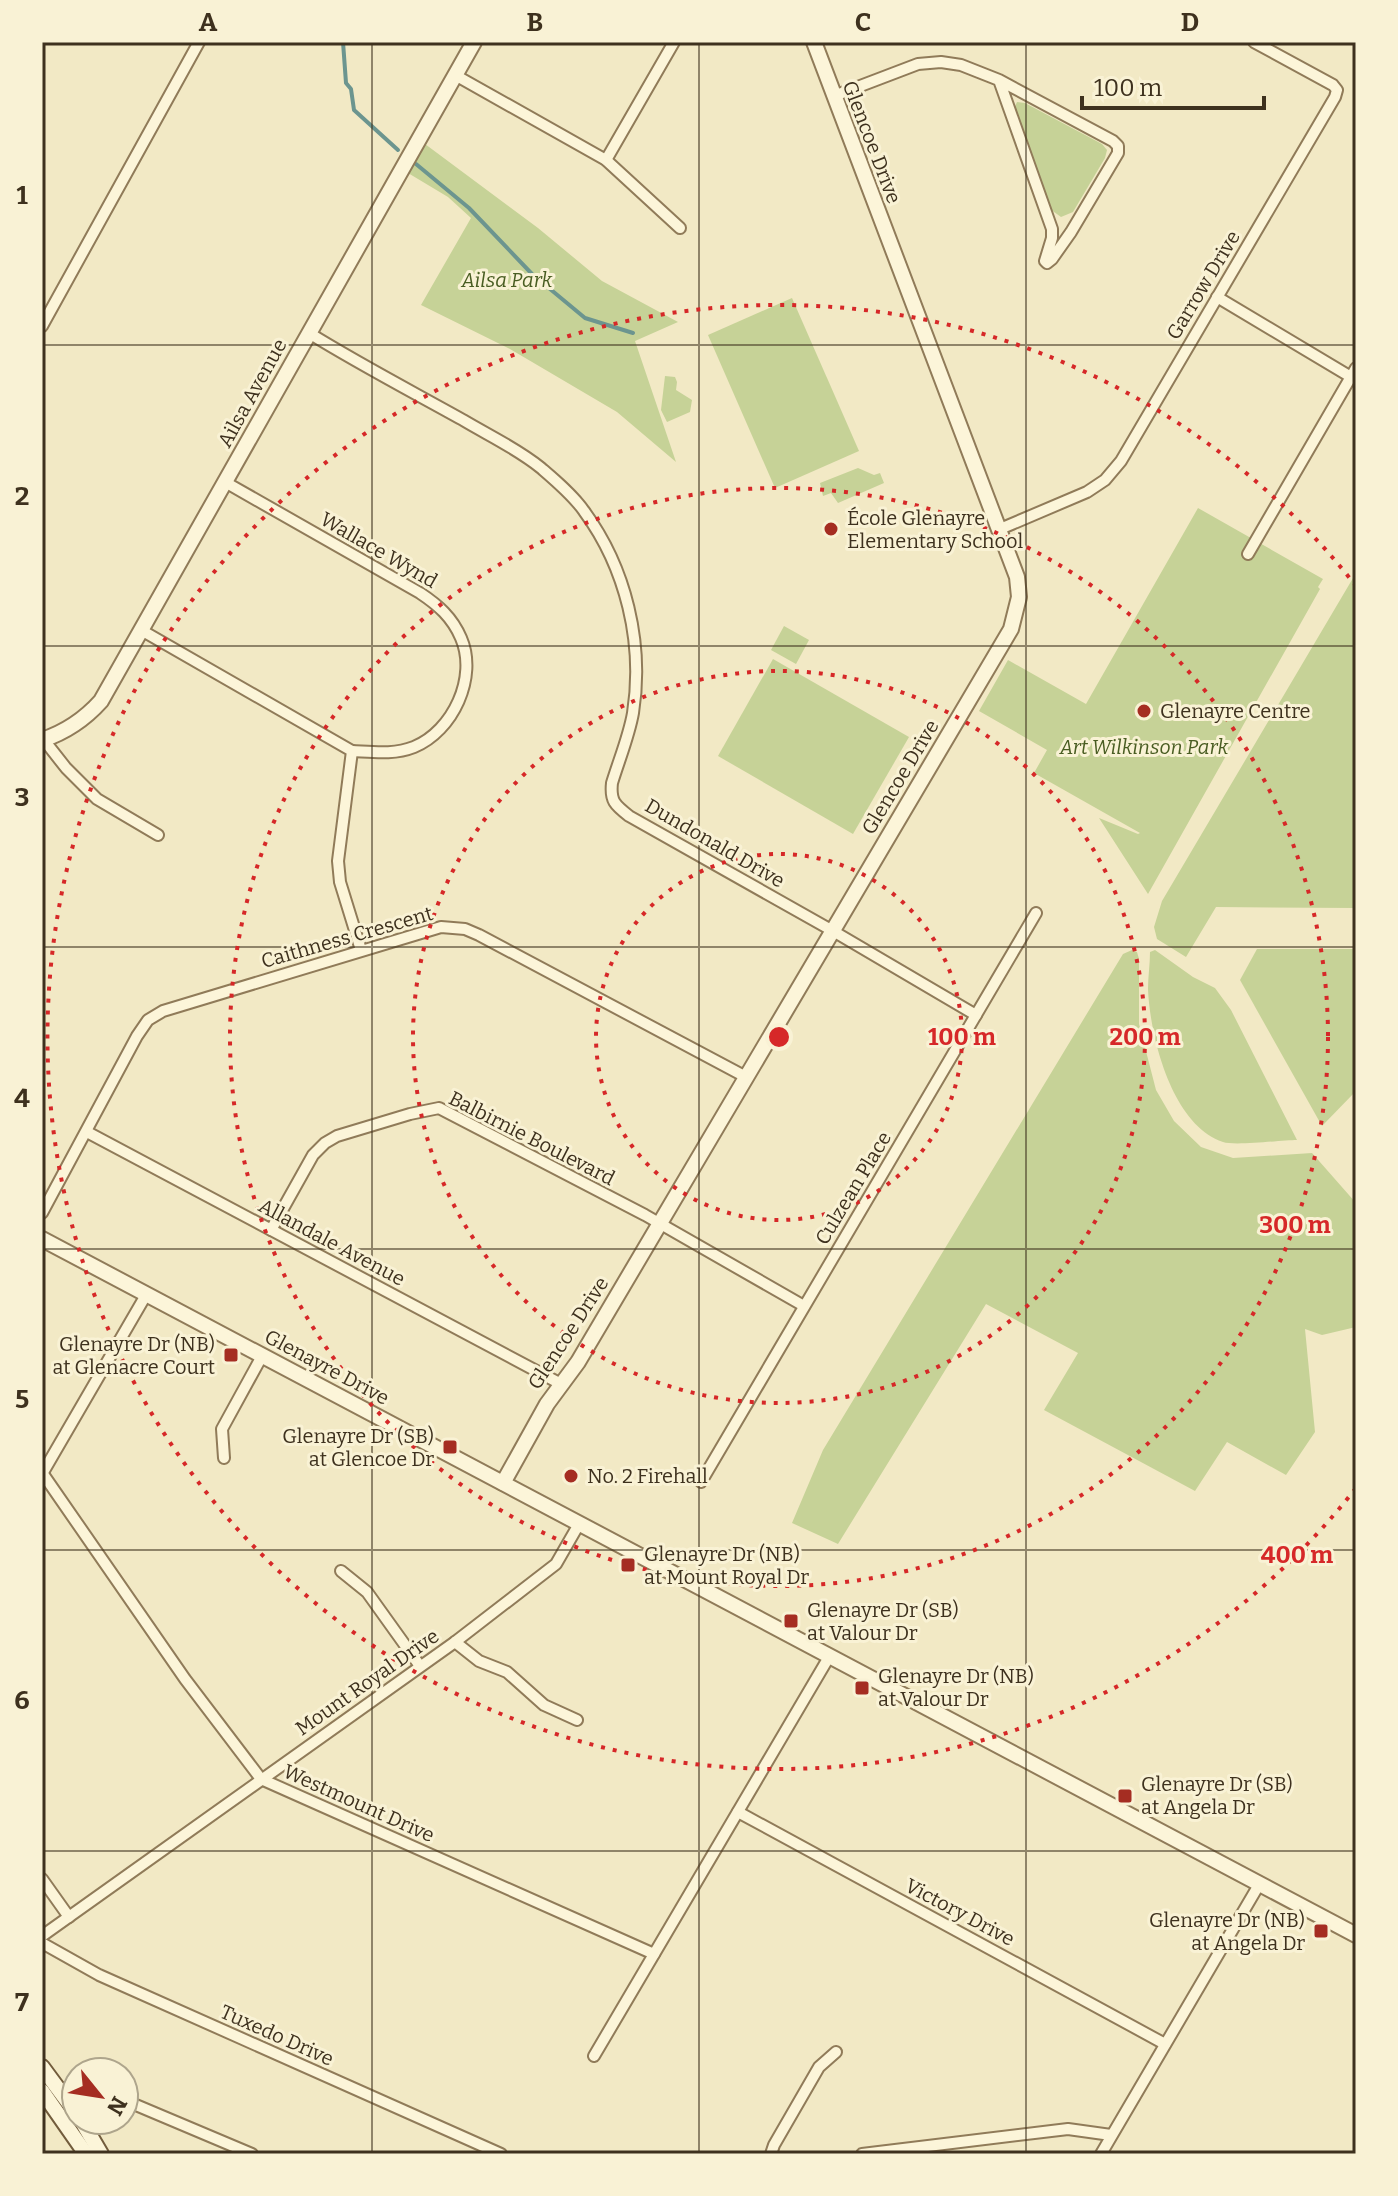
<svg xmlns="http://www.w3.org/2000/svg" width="1398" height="2196" font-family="Bitter,serif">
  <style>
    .green { fill: #c6d297 }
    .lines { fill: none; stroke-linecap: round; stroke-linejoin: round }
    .stream { stroke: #6c958f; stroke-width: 4 }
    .minor-casing { stroke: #907b59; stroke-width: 14 }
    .tertiary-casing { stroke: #907b59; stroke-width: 18 }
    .secondary-casing { stroke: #725c3c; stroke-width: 18 }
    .minor { stroke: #fcf5d9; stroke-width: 10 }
    .tertiary { stroke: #fcf5d9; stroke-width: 14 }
    .secondary { stroke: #fcf5d9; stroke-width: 14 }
    .grid { fill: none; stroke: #3e311e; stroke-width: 2; stroke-opacity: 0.55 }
    .ring { fill: none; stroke: #d62828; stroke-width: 4; stroke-dasharray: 4 8 }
    .poi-dot { fill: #a52d22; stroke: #f9f2d5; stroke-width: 3 }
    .labels { text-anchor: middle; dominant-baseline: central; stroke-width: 6; stroke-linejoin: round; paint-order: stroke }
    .street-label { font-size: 20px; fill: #3e311e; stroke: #f9f2d5 }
    .park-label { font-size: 20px; font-style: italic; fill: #495d22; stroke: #f9f2d5 }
    .poi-label { font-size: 20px; fill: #3e311e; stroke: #f9f2d5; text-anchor: start }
    .centre { fill: #d62828; stroke: #f9f2d5; stroke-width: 4 }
    .ring-label { font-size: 24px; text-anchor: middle; font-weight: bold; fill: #d62828; stroke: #f9f2d5; stroke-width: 6; stroke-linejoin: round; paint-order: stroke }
    .neatline { fill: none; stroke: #3e311e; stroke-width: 3 }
    .grid-label { font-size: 26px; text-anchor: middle; font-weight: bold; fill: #3e311e }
  </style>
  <rect width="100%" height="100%" fill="#f2e9c5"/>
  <g class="green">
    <path d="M 1017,102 L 1025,103 L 1102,144 L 1107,150 L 1105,158 L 1073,212 L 1061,217 L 1050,209 L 1014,109 Z"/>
    <path d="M 425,144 L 538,228 L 602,281 L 678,322 L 635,341 L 676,462 L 617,412 L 510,349 L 421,305 L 471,218 L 448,197 L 408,173 Z"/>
    <path d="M 792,298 L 859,451 L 775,488 L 708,335 Z"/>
    <path d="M 665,376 L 675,377 L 677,382 L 676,390 L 692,400 L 690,412 L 667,422 L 661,410 Z"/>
    <path d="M 858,468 L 874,475 L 880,473 L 884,483 L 838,503 L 831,493 L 823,496 L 820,483 Z"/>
    <path d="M 1198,508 L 1323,579 L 1318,587 L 1320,589 L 1148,894 L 1099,818 L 1138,834 L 1140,833 L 1034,773 L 1047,750 L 979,711 L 1008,660 L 1086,704 Z"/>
    <path d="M 1356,573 L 1356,908 L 1216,907 L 1186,957 L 1157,939 L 1154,927 L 1162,901 Z"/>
    <path d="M 784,626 L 809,640 L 796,664 L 771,650 Z"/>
    <path d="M 773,659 L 909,737 L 853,834 L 718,756 Z"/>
    <path d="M 1257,949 L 1356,949 L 1356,1091 L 1322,1126 L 1240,980 Z"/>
    <path d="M 1132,950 L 1137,952 L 1139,959 L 1139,1024 L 1156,1090 L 1174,1121 L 1201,1147 L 1233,1158 L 1312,1153 L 1356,1203 L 1356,1327 L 1322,1335 L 1305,1329 L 1315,1432 L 1286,1475 L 1227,1442 L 1195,1491 L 1044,1410 L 1078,1353 L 986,1304 L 838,1544 L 792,1523 L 823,1450 L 1123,954 Z"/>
    <path d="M 1155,950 L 1193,977 L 1215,988 L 1231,1010 L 1297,1140 C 1282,1140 1235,1146 1223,1142 C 1172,1125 1150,1037 1148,989 C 1148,977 1150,964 1150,952 Z"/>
  </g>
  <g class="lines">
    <g class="stream">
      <path d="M 343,42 L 346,83 L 351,89 L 354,110 L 398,150"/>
      <path d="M 416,164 L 469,208 L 532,274 L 585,318 L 633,333"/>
    </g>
    <defs>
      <g id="minor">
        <path d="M 455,75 L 606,160 L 680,228"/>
        <path d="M 834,96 L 918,64 L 941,62 L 961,65 L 999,80 L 1113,141 L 1118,146 L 1118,153 L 1071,232 L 1052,259 L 1047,263 L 1045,261 L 1052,238 L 1052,229 L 999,80"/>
        <path d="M 606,160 L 674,42"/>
        <path d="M 1217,297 L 1351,377"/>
        <path d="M 42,326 L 199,42"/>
        <path d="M 309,333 C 359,364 411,391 463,420 C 488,435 518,449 541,468 C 555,480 573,495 584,511 C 626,568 644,643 633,713 C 629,736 619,760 612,783 C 610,801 615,805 629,816 L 833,931 L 976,1015"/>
        <path d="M 225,482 L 420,593 C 438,605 452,617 461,638 C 478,677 453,731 414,747 C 394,755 373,752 352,751"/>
        <path d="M 1000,529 L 1087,492 L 1105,480 L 1121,461 L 1335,97 L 1337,90 L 1333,85 L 1254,42"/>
        <path d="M 1248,554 L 1356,368"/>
        <path d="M 141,630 L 352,751 L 338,861 L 340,882 L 361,950"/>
        <path d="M 44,740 L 66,768 L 97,799 L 158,835"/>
        <path d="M 87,1132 L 561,1384"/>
        <path d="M 42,1213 L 137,1036 L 148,1020 L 163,1011 L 441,927 L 465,929 L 479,935 L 746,1077"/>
        <path d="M 271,1230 L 313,1155 L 325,1143 L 337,1136 L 410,1114 L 439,1108 L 645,1215 L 804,1306"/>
        <path d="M 224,1458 L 222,1429 L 262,1356"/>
        <path d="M 42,1474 L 146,1295"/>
        <path d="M 43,1474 L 185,1679 L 261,1779 L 654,1954"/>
        <path d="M 701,1482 L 1036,913"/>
        <path d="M 341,1571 L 367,1592 L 420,1666"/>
        <path d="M 455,1642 L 479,1661 L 507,1672 L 544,1705 L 577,1720"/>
        <path d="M 738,1812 L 1165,2044"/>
        <path d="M 42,1879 L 69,1917"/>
        <path d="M 42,1936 L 455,1642 L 556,1564 L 579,1524"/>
        <path d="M 42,1943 L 99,1975 L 501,2154"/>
        <path d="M 594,2056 L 829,1657"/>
        <path d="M 124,2100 L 252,2154"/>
        <path d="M 771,2154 L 774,2145 L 819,2067 L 836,2052"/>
        <path d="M 862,2154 L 1068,2129 L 1111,2135"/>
        <path d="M 1101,2154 L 1260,1883"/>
      </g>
      <g id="tertiary">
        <path d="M 42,740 C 66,732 84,720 101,701 L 474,42"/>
        <path d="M 42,1239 L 1356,1935"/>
        <path d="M 503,1483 L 547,1404 L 578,1362 L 1011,629 L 1019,597 L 1017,577 L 814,42"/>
      </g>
      <g id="secondary">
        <path d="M 42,2067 L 76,2113"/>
        <path d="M 42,2091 L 86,2154"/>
        <path d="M 81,2120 L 101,2154"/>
      </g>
    </defs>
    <use href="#minor" class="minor-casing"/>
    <use href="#tertiary" class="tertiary-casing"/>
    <use href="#secondary" class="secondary-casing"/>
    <use href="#minor" class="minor"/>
    <use href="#tertiary" class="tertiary"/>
    <use href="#secondary" class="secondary"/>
  </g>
  <path class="grid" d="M 372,42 L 372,2154M 699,42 L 699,2154M 1026,42 L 1026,2154M 42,345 L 1356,345M 42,646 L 1356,646M 42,947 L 1356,947M 42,1249 L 1356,1249M 42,1550 L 1356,1550M 42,1851 L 1356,1851"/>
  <g class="ring">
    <circle cx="779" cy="1037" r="183"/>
    <circle cx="779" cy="1037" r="366"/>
    <circle cx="779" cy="1037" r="549"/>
    <path d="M1356 1488A732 732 0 1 1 1356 586"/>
  </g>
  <g class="poi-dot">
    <circle cx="831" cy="529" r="8"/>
    <circle cx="1144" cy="711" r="8"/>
    <rect x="223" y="1347" width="16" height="16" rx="4"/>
    <rect x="442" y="1439" width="16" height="16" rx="4"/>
    <circle cx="571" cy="1476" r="8"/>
    <rect x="620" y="1557" width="16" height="16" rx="4"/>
    <rect x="783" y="1613" width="16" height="16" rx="4"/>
    <rect x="854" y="1680" width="16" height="16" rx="4"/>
    <rect x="1117" y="1788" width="16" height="16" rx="4"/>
    <rect x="1313" y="1923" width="16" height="16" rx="4"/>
  </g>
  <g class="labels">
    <g class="street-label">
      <text transform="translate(872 142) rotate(69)">Glencoe Drive</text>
      <text transform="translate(1203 285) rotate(-59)">Garrow Drive</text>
      <text transform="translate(252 393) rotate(-61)">Ailsa Avenue</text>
      <text transform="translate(379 550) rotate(30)">Wallace Wynd</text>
      <text transform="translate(900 777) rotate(-59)">Glencoe Drive</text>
      <text transform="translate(715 843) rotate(30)">Dundonald Drive</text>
      <text transform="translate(347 937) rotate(-16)">Caithness Crescent</text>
      <text transform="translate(532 1138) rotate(27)">Balbirnie Boulevard</text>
      <text transform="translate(853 1188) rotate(-59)">Culzean Place</text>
      <text transform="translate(332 1242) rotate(28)">Allandale Avenue</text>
      <text transform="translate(568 1333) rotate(-57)">Glencoe Drive</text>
      <text transform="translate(327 1367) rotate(28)">Glenayre Drive</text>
      <text transform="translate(367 1682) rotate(-35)">Mount Royal Drive</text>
      <text transform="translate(359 1803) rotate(24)">Westmount Drive</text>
      <text transform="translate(960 1912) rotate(28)">Victory Drive</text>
      <text transform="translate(277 2035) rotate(24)">Tuxedo Drive</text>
    </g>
    <g class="park-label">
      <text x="507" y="280">Ailsa Park</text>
      <text x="1144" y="747">Art Wilkinson Park</text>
    </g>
    <g class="poi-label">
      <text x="847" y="518">École Glenayre<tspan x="847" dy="23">Elementary School</tspan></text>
      <text x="1160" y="711">Glenayre Centre</text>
      <text x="215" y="1344" text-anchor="end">Glenayre Dr (NB)<tspan x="215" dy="23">at Glenacre Court</tspan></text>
      <text x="434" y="1436" text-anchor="end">Glenayre Dr (SB)<tspan x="434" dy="23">at Glencoe Dr</tspan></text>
      <text x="587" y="1476">No. 2 Firehall</text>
      <text x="644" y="1554">Glenayre Dr (NB)<tspan x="644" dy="23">at Mount Royal Dr</tspan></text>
      <text x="807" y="1610">Glenayre Dr (SB)<tspan x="807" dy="23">at Valour Dr</tspan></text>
      <text x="878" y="1676">Glenayre Dr (NB)<tspan x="878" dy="23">at Valour Dr</tspan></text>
      <text x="1141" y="1784">Glenayre Dr (SB)<tspan x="1141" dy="23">at Angela Dr</tspan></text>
      <text x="1305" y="1920" text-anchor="end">Glenayre Dr (NB)<tspan x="1305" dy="23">at Angela Dr</tspan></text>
    </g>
  </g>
  <circle cx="779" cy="1037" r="12" class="centre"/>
  <g class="ring-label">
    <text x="962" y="1045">100 m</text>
    <text x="1145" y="1045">200 m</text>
    <text x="1295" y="1233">300 m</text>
    <text x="1297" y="1563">400 m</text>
  </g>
  <rect width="1398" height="2196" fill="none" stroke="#f9f2d5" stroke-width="88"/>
  <g transform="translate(100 2096) rotate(120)"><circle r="38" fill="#f9f2d5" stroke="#aea58c" stroke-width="2"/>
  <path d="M0-6L14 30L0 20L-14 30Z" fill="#a52d22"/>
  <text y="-12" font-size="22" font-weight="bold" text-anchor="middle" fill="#3e311e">N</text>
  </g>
  <path d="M1082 96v12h182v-12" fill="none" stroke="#3e311e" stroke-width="4"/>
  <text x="1094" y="96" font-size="24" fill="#3e311e" stroke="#f9f2d5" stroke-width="6" paint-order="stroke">100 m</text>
  <rect x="44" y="44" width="1310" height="2108" class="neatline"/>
  <g class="grid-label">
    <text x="208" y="31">A</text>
    <text x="535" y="31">B</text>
    <text x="863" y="31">C</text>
    <text x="1190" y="31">D</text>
    <text x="22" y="204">1</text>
    <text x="22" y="505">2</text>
    <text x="22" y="806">3</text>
    <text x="22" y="1107">4</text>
    <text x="22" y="1408">5</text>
    <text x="22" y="1709">6</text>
    <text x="22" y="2011">7</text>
  </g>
</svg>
